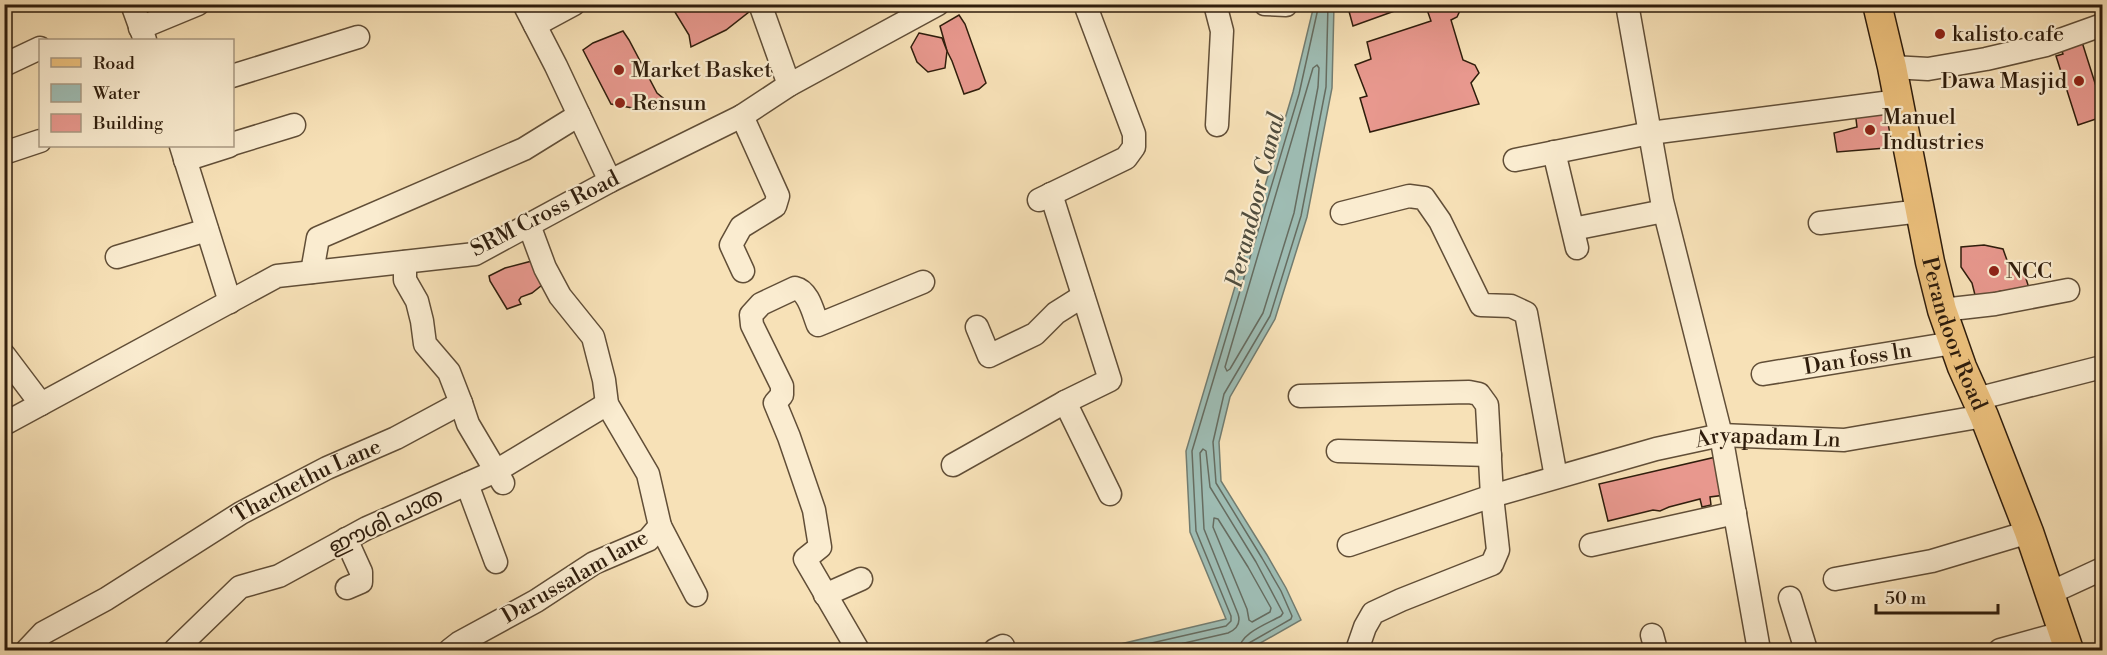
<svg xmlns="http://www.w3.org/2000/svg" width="2107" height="655" font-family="'Libre Bodoni','Noto Sans Malayalam',serif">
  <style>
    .water { fill: #9ebcb3; stroke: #727c70; stroke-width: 1.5 }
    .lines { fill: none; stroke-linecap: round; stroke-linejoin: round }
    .shore { stroke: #666c60; stroke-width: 1.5 }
    .building { fill: #e8988e; stroke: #2f1d0c; stroke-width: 1.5 }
    .minor-casing { stroke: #614e37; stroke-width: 25 }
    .major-casing { stroke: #2f1d0c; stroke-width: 31 }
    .minor { stroke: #faecd0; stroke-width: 22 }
    .major { stroke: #ecc07c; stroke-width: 28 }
    .poi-dot { fill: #8f2418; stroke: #faecd0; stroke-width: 2 }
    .labels { text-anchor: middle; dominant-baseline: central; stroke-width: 4.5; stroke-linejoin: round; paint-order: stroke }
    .poi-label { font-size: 22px; fill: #2f1d0c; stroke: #faecd0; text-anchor: start }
    .street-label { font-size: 22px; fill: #2f1d0c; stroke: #faecd0 }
    .water-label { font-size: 24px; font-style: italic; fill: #504d3e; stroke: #faecd0 }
  </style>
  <rect width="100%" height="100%" fill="#f7e1b7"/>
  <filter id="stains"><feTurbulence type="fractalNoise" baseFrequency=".00333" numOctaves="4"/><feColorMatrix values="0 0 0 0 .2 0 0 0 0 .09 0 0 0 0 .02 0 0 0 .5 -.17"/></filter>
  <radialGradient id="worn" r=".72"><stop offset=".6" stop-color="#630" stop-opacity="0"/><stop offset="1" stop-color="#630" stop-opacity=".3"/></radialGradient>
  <path class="water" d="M 1314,5 L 1334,5 L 1332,88 L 1307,217 L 1275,319 L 1230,397 L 1219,442 L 1221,481 L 1267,555 L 1286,588 L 1301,620 L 1248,650 L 1107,650 L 1108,647 L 1226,619 L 1190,532 L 1186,451 L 1293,92 Z"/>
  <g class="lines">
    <g class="shore">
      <path d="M 1317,65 L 1319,68 L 1318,87 L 1294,213 L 1263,313 L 1230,369 L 1227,371 L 1225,367 L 1313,68 Z"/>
      <path d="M 1214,518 L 1218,519 L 1248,567 L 1271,608 L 1270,612 L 1252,622 L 1249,620 L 1247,609 L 1213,527 Z"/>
      <path d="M 1121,650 L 1226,626 L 1231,621 L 1231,616 L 1196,531 L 1192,451 L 1299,94 L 1319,4"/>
      <path d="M 1154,650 L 1228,633 C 1237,629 1241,623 1238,614 L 1204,529 L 1200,453 L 1203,449 L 1206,451 L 1210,487 L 1256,562 L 1283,613 L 1281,616 C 1267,624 1240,633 1239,650"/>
      <path d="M 1246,650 L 1249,643 L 1291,619 L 1292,616 L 1281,591 L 1262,558 L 1216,483 L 1213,442 L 1224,394 L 1270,316 L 1301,216 L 1326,87 L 1328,4"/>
    </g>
  </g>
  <g class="building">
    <path d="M 670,4 L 752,4 L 754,8 L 726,30 L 691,47 L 689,35 Z"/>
    <path d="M 1347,4 L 1414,4 L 1353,26 Z"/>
    <path d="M 1425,4 L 1463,4 L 1457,17 L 1451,20 L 1463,60 L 1475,65 L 1479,73 L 1471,83 L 1479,104 L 1370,132 L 1360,98 L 1367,96 L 1355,65 L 1371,59 L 1367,42 L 1431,21 Z"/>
    <path d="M 959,15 L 965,24 L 986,83 L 979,89 L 964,94 L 952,61 L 947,51 L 940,26 Z"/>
    <path d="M 623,31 L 629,40 L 657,93 L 663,98 L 659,105 L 648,109 L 638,109 L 611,104 L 583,50 L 593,43 Z"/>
    <path d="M 919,33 L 942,38 L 947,51 L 945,68 L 928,72 L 917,62 L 911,47 Z"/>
    <path d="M 2082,42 L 2102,105 L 2102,117 L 2078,125 L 2056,56 L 2063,54 L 2061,48 Z"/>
    <path d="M 1891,106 L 1898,147 L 1837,152 L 1834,133 L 1857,127 L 1855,111 Z"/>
    <path d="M 1984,245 L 2003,249 L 2008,263 L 2021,263 L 2029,288 L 2016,293 L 2001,291 L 1986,295 L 1975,295 L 1972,283 L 1961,267 L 1961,247 Z"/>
    <path d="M 532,261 L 542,285 L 532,293 L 521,297 L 519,300 L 521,304 L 507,309 L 490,281 L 489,276 L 505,268 Z"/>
    <path d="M 1716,457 L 1725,495 L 1710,497 L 1711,505 L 1702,507 L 1700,499 L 1669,507 L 1660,511 L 1653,510 L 1608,521 L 1599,484 Z"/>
  </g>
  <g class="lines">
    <defs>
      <g id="minor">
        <path d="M 132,4 L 145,40"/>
        <path d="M 524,4 L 556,66 L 610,181"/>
        <path d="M 760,4 L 789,85"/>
        <path d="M 1215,4 L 1222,31 L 1217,125"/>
        <path d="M 1265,4 L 1286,5"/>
        <path d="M 1627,4 L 1662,201 L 1721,435 L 1759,650"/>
        <path d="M 535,25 L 574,4"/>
        <path d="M 140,28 L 198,4"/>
        <path d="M 4,65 L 40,48"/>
        <path d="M 1892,67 L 1928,69 L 1986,59 L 2046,45 L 2102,25"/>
        <path d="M 232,76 L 358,37"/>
        <path d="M 742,116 L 778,196 L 775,206 L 741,227 L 731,245 L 743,271"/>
        <path d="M 232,144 L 294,125"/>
        <path d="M 181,146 L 230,302"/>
        <path d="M 1554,152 L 1577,248"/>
        <path d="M 4,153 L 40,141"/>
        <path d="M 185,160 L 229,146"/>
        <path d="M 1515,160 L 1650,133 L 1899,101"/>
        <path d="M 1039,200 L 1126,158 L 1134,147 L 1134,134 L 1085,4"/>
        <path d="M 1342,213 L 1409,196 L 1424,198 L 1440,221 L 1481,305 L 1511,306 L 1526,313 L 1556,477"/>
        <path d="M 1820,223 L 1921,211"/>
        <path d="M 1573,229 L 1664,211"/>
        <path d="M 117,257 L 207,230"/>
        <path d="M 312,272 L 318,238 L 524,149 L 579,115"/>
        <path d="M 1942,310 L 1995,304 L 2068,290"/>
        <path d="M 977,327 L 989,356 L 1035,334 L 1056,313 L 1083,296"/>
        <path d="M 4,355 L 41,404"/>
        <path id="s1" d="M 1763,374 L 1953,343"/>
        <path d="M 1300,396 L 1469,392 L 1479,394 L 1487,405 L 1492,496 L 1498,550 L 1492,564 L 1401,600 L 1373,613 L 1365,627 L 1357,650"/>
        <path d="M 1976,399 L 2102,367"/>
        <path d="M 1065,402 L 1110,494"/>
        <path d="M 461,403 L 468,424 L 503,483"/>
        <path d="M 4,424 L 277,276 L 475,254 L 610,181 L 742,116 L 789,85 L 938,4"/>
        <path d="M 1338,451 L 1490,455"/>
        <path d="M 953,465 L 1065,402 L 1110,380 L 1051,194"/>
        <path d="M 467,484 L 496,562"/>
        <path d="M 660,526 L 696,595"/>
        <path d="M 346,539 L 361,572 L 361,582 L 347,588"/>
        <path id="s2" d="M 1349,545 L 1492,496 L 1656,449 L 1721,435 L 1844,440 L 1984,416"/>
        <path d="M 1591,545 L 1735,513"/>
        <path d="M 1835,579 L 1932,561 L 2029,532"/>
        <path d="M 2050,593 L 2102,569"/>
        <path d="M 825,595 L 861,579"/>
        <path d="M 1790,598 L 1806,650"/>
        <path d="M 1652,635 L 1656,650"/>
        <path id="s3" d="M 27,650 L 43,633 L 106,599 L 241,513 L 327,468 L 396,438 L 461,403 L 449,372 L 425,344 L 422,321 L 417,301 L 405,280 L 405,262"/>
        <path d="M 175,650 L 240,587 L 279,576 L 367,528 L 496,471 L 607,404"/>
        <path d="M 450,650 L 459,643 L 536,601 L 594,563 L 648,540 L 660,526 L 648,474 L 607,404 L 604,380 L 593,337 L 560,296 L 545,268 L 529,225"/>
        <path d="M 858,650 L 805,559 L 820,547 L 814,510 L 789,437 L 775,403 L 782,395 L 782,386 L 752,325 L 751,315 L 761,304 L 795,288 C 809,291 813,313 818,325 L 923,282"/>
        <path d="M 995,650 L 1003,646"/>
        <path d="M 2000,650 L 2062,633"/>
      </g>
      <g id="major">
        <path id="s4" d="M 1877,4 L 1892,67 L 1930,262 L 1942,310 L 1962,367 L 1984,416 L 2029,532 L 2069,650"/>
      </g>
    </defs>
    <use href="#minor" class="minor-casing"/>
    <use href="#major" class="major-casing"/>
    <use href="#minor" class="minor"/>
    <use href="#major" class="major"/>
  </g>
  <g class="poi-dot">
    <circle cx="1940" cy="34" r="6"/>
    <circle cx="619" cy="70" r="6"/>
    <circle cx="2079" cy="81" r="6"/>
    <circle cx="620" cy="103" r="6"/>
    <circle cx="1870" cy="130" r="6"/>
    <circle cx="1994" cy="271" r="6"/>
  </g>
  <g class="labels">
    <g class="poi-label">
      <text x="1952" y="34">kalisto cafe</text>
      <text x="631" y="70">Market Basket</text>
      <text x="2067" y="81" text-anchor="end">Dawa Masjid</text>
      <text x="632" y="103">Rensun</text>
      <text x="1882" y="117">Manuel<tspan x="1882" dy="25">Industries</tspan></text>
      <text x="2006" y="271">NCC</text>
    </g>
    <g class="street-label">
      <text transform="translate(545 214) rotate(-27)">SRM Cross Road</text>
      <text stroke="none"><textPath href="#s4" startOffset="339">Perandoor Road</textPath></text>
      <text stroke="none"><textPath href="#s1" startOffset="96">Dan foss ln</textPath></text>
      <text stroke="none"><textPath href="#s2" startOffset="435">Aryapadam Ln</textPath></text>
      <text stroke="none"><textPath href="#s3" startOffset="328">Thachethu Lane</textPath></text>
      <text transform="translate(386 522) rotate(-26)">ഈശി പാത</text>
      <text transform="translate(575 577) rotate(-30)">Darussalam lane</text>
    </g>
    <g class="water-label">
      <text transform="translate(1256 200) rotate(-76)">Perandoor Canal</text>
    </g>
  </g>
  <rect width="2107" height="655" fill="none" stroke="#f7e1b7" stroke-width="24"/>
  <rect x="6" y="6" width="2095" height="643" fill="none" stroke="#2f1d0c" stroke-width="3"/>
  <rect x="12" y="12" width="2083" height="631" fill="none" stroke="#2f1d0c" stroke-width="1.5"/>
  <rect x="39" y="39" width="195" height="108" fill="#faecd0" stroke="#a99982" stroke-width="1.5"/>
  <rect x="51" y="58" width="30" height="9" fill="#ecc07c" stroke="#a99982" stroke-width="1.5"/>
  <text x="93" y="69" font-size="18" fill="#2f1d0c">Road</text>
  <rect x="51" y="84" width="30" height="18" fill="#9ebcb3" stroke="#a99982" stroke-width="1.5"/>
  <text x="93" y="99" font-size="18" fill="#2f1d0c">Water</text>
  <rect x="51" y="114" width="30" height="18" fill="#e8988e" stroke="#a99982" stroke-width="1.5"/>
  <text x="93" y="129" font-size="18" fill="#2f1d0c">Building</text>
  <path d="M1876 604v9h122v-9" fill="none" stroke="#2f1d0c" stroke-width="3"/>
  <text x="1885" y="604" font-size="18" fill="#2f1d0c" stroke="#faecd0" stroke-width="4.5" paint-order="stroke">50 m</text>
  <rect width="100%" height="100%" filter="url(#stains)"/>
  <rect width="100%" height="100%" fill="url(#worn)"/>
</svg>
